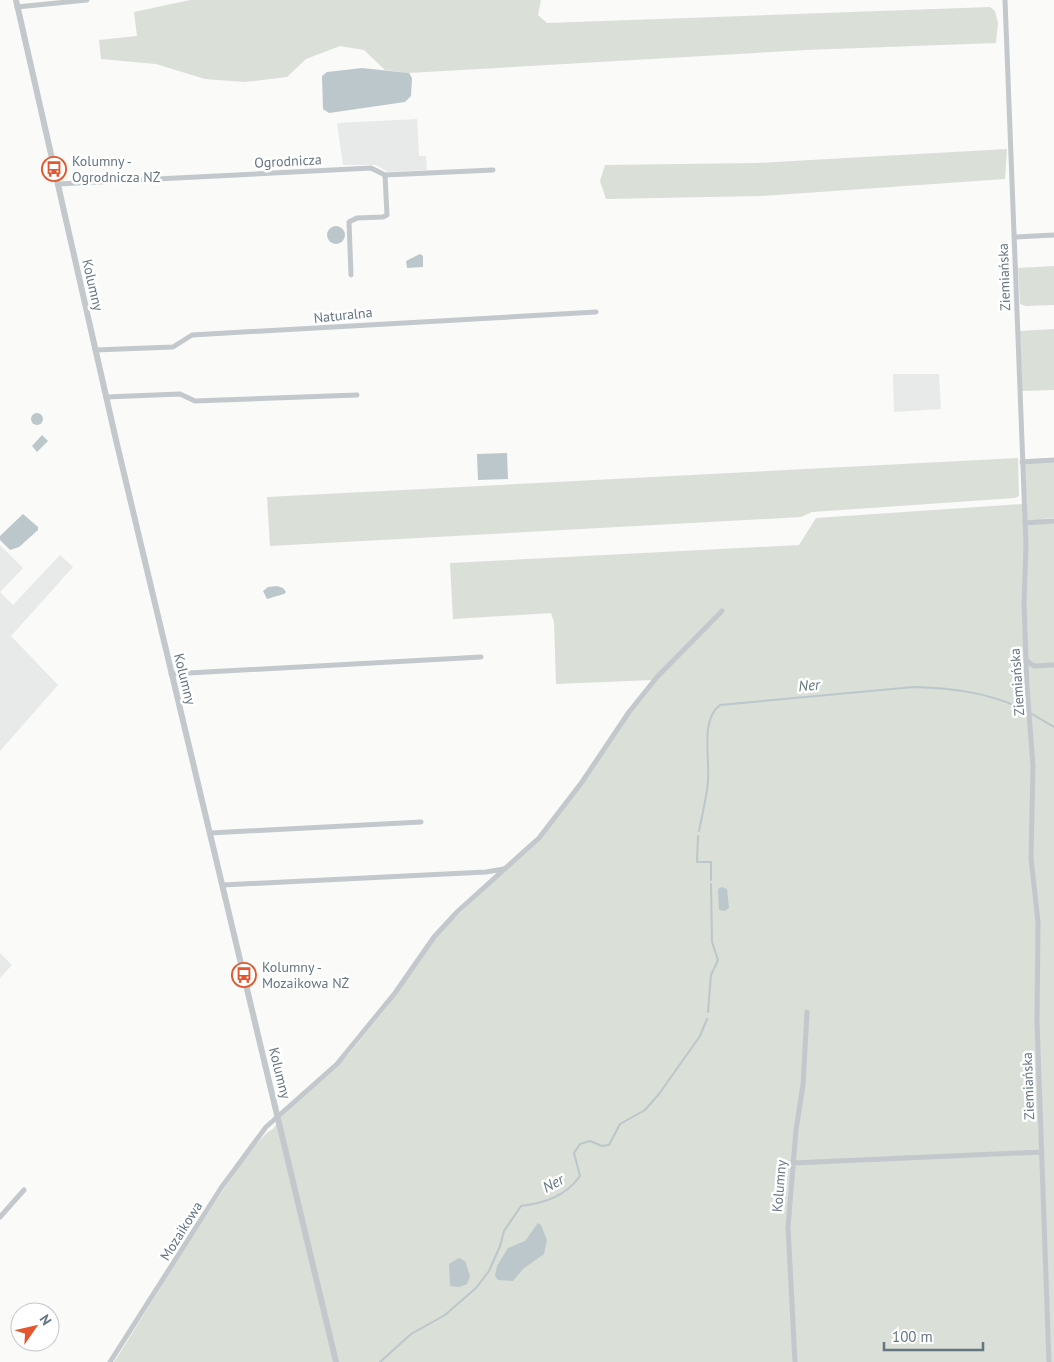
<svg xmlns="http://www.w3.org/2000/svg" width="1054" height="1362" font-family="'PT Sans',sans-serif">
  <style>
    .built { fill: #e8e9e9 }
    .green { fill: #dadfd7 }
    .water { fill: #bbc7cb }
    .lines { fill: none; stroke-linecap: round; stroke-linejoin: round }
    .stream { stroke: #bbc7cb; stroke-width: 2 }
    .minor { stroke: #c3c8cc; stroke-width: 5 }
    .tertiary { stroke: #c3c8cc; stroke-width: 6 }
    .labels { text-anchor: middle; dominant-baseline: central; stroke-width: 5; stroke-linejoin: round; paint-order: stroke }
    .poi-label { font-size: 14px; fill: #657683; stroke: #fff; text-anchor: start }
    .street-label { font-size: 14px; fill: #657683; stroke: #fff }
    .water-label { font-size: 15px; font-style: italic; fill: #60757c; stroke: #fff }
  </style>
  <rect width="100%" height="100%" fill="#fafaf8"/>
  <g class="built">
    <path d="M 417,119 L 419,156 L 426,156 L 427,170 L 388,172 L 376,165 L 343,165 L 337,123 Z"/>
    <path d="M 893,374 L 939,374 L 941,409 L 894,412 Z"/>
    <path d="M 0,545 L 23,568 L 0,592 L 13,605 L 60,555 L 73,567 L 11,636 L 58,685 L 0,751 Z"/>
    <path d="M 0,953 L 12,965 L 0,978 Z"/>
  </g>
  <g class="green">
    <path d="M 190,0 L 541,0 L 538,15 L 547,23 L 990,7 L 995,11 L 998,23 L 996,43 L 806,50 L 409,73 L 385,70 L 364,50 L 340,46 L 306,59 L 287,77 L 245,82 L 205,79 L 156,64 L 101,59 L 99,40 L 137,36 L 134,12 Z"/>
    <path d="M 1007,149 L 1005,179 L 761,196 L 606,199 L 600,181 L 605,165 L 756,163 Z"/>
    <path d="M 1054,266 L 1054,305 L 1026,306 L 1020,304 L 1018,268 Z"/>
    <path d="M 1054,329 L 1054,390 L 1022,391 L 1020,331 Z"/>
    <path d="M 1018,458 L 1019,496 L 1015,498 L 812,512 L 801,517 L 270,546 L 267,497 Z"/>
    <path d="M 1054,458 L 1054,518 L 1043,519 L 1048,522 L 1054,522 L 1054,1362 L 114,1362 C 136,1329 251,1135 273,1129 L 284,1112 L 349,1054 L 387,1007 L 420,957 L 442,930 L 532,845 L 595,766 L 653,680 L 556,684 L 554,622 L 551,613 L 453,619 L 450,563 L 799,545 L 816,518 L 1022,504 L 1027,508 L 1024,459 Z"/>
  </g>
  <g class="water">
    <path d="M 362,68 L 409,73 L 412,78 L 411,96 L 405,102 L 329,113 L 323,109 L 322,76 L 327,72 Z"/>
    <circle cx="336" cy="235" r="9"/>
    <path d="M 420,254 L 423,256 L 423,267 L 407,268 L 406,261 Z"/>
    <circle cx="37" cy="419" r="6"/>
    <path d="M 42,435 L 48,441 L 37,452 L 32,446 Z"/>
    <path d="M 507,453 L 508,479 L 478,480 L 477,454 Z"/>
    <path d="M 23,514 L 38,527 L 38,530 L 19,547 L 10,550 L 0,540 L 0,536 Z"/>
    <path d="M 277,586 L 283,588 L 286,592 L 284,594 L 267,599 L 263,591 L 268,587 Z"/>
    <path d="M 722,887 L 727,889 L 729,908 L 725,911 L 719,910 L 718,889 Z"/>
    <path d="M 538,1223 L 541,1225 L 547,1240 L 544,1254 L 523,1269 L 513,1281 L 498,1280 L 495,1276 L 497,1266 L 508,1248 L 525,1241 Z"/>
    <path d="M 459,1258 L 465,1261 L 470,1276 L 467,1284 L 460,1287 L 450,1286 L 449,1264 Z"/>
  </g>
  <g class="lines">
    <g class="stream">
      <path d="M 1032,714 L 1054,727"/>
      <path d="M 699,831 C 702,815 707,797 708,780 C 710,758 700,720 720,705 L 914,687 C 954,688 991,693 1027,711"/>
      <path d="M 698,836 L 697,862 L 711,862 L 711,880"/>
      <path d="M 708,1012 L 711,975 L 718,960 L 712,942 L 711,884"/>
      <path d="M 380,1362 L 411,1334 L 445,1315 L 476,1288 L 489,1271 L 500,1246 L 504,1231 L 521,1206 C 545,1203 566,1196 580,1176 L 574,1153 L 580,1144 L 590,1141 L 602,1146 L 609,1145 L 620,1124 L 645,1110 L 659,1094 L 700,1036 L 707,1019"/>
    </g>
    <g class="minor">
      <path d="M 1005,0 L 1026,545 L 1024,604 L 1027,687 L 1033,766 L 1031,858 L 1038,922 L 1037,1022 L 1049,1362"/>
      <path d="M 17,7 L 87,0"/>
      <path d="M 58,184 L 371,168 L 385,175 L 493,170"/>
      <path d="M 1014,237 L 1054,235"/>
      <path d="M 351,275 L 349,222 L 357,218 L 383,217 L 387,215 L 385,175"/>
      <path d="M 95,350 L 173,347 L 192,335 L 596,312"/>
      <path d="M 106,397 L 180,394 L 195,401 L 357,395"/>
      <path d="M 1022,462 L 1054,460"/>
      <path d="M 1025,523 L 1054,521"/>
      <path d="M 1027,661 L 1034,666 L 1054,665"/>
      <path d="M 171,674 L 481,657"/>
      <path d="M 210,833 L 421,822"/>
      <path d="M 223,885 L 486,872 L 504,869"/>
      <path d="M 793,1163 L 1042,1152"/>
      <path d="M 0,1217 L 24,1190"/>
      <path d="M 110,1362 L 221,1188 L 266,1127 L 337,1064 L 395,993 L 434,937 L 457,912 L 539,838 L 582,782 L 629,712 L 657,677 L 722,611"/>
      <path d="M 795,1362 L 788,1227 L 796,1130 L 803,1085 L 807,1012"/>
    </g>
    <path class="tertiary" d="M 16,0 L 116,440 L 336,1362"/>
  </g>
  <defs>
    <symbol id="bus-ring" viewBox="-11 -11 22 22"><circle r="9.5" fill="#fff" stroke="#e4572e" stroke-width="1.5"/><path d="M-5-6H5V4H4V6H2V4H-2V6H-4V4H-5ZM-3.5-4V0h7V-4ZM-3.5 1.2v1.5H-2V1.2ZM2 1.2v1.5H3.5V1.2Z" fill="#e4572e"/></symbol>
  </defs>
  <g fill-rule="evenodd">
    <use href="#bus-ring" x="40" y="155" width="28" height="28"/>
    <use href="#bus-ring" x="230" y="961" width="28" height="28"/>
  </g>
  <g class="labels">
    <g class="poi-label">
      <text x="72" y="161">Kolumny -<tspan x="72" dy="16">Ogrodnicza NŻ</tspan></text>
      <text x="262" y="967">Kolumny -<tspan x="262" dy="16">Mozaikowa NŻ</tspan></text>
    </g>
    <g class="street-label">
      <text transform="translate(288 161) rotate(-3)">Ogrodnicza</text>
      <text transform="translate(1004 277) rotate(-92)">Ziemiańska</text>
      <text transform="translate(93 285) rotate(77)">Kolumny</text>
      <text transform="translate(343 315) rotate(-6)">Naturalna</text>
      <text transform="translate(185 679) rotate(76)">Kolumny</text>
      <text transform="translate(1017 682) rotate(-94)">Ziemiańska</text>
      <text transform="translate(280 1073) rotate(76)">Kolumny</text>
      <text transform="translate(1028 1086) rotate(-92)">Ziemiańska</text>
      <text transform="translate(779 1186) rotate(-85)">Kolumny</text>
      <text transform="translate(181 1231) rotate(-58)">Mozaikowa</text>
    </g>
    <g class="water-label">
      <text transform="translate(809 685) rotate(-5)">Ner</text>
      <text transform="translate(553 1183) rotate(-29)">Ner</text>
    </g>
  </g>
  <g transform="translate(35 1327) rotate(56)"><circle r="24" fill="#ffffff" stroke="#c1c8cd"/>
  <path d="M0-4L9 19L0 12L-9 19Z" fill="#e4572e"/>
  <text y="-8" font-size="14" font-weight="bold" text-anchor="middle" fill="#657683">N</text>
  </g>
  <path d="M884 1342v8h99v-8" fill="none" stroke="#657683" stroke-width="2.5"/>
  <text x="892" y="1342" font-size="15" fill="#657683" stroke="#ffffff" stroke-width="4" paint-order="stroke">100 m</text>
</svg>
